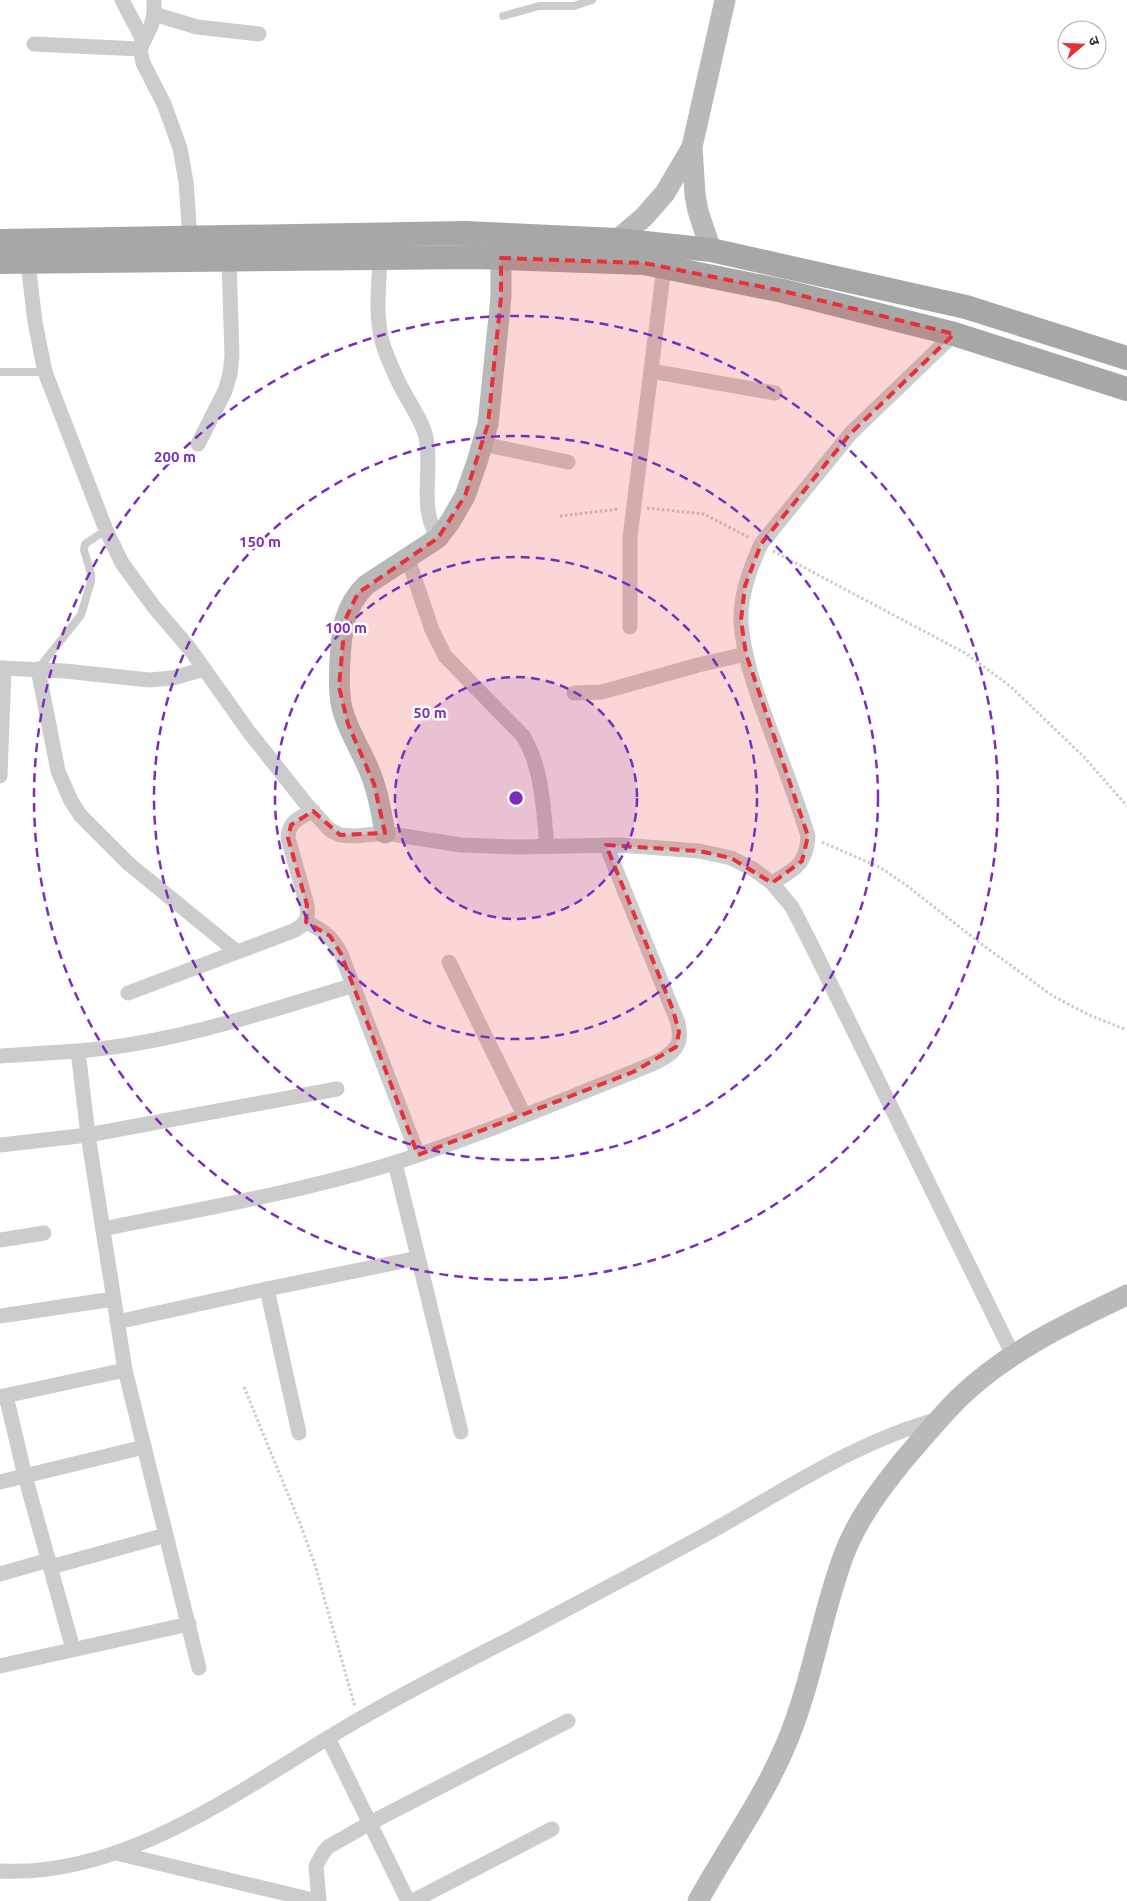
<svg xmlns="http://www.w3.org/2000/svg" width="1127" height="1901" font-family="Ubuntu,'Noto Sans Devanagari',sans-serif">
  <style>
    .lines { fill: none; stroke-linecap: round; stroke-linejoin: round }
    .path { stroke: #ccc; stroke-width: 3; stroke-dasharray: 2.5 2.5; stroke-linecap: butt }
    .lane { stroke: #ccc; stroke-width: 8 }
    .street { stroke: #ccc; stroke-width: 15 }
    .secondary { stroke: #b9b9b9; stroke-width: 21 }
    .primary { stroke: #a7a7a7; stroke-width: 24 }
    .marked { fill: #e83039; fill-opacity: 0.2; stroke: #e83039; stroke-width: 4; stroke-dasharray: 10 6; stroke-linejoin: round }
    .ring { fill: none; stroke: #7b2cbf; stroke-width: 2.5; stroke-dasharray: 9 6 }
    .centre { fill: #7b2cbf; stroke: #fff; stroke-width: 2.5 }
    .ring-label { font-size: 15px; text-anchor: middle; font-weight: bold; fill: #7b2cbf; stroke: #fff; stroke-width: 5; stroke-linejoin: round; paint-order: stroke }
  </style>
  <rect width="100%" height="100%" fill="#fff"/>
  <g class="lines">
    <g class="path">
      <path d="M 647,508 L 704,514 L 750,538"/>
      <path d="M 560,516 L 619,509"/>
      <path d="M 773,551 L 965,653 L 1010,686 L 1085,758 L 1127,806"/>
      <path d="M 822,842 L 881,868 L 906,885 L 980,943 L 1053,996 L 1089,1015 L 1127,1030"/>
      <path d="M 244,1387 L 301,1526 L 315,1565 L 355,1707"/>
    </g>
    <g class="lane">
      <path d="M 503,16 L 539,6 L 574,6 L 592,0"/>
      <path d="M 0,372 L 45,372"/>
      <path d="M 38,669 L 81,615 L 91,581 L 91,574 L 84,550 L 85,544 L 106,530"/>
    </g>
    <g class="street">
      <path d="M 122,0 L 143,40"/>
      <path d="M 154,0 L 154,14 L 151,26 L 140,49 L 143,63 L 164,104 L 180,148 L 186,182 L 190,238"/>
      <path d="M 154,14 L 197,27 L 259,34"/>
      <path d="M 34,44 L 140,49"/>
      <path d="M 380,258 C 379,285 375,314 382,341 C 386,356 393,370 399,383 C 407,400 423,421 426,438 C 433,472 418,506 438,538"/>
      <path d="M 28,263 L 35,322 L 45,372 L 106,530 L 122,563 L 154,607 L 190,649 L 249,732 L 307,805 L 330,830 L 340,835 L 355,836 L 385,833 L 461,845 L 517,847 L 621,845 L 699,851 L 731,858 L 753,869 L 772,883 L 792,907 L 811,944 L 1013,1355"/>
      <path d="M 651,371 L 775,393"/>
      <path d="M 198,444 L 225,391 L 230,374 L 232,356 L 229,260"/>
      <path d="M 483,444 L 568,462"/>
      <path d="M 408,559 L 432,630 L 445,656 L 523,736 C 543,769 543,809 547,846"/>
      <path d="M 630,627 L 630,537 L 665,259"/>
      <path d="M 0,668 L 65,671 L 149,680 L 173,678 L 204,669"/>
      <path d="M 38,669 L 58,771 L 71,801 L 81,816 L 129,864 L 237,952"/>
      <path d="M 574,693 L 602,692 L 698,665 L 746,654"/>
      <path d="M 0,776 L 4,668"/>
      <path d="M 772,883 C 794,870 807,864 808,836 C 796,797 781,759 767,721 C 755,689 743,655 741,621 C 740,595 750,568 761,544 L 850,434 L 954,334"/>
      <path d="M 306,922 C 324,931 332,936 341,954 L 418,1155"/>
      <path d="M 449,962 L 524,1115"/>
      <path d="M 128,993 L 293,931 C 305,925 309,919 307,905 L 288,838 C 288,822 300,817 313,811"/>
      <path d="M 78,1051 C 173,1043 263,1013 354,985"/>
      <path d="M 0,1056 L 78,1051 L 88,1135 L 125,1370 L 199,1668"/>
      <path d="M 0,1145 L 88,1135 L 337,1089"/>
      <path d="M 395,1163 L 461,1432"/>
      <path d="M 103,1229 C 195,1210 290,1194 381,1167 C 467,1141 550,1105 633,1072 C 648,1065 675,1058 679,1040 C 680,1034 679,1028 678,1023 L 606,845"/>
      <path d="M 0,1240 L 44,1233"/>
      <path d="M 267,1289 L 299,1433"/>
      <path d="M 0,1316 L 113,1299"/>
      <path d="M 117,1322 L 267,1289 L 418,1258"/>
      <path d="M 6,1396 L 25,1476 L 73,1649"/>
      <path d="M 0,1397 L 125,1370"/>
      <path d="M 0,1482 L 144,1447"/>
      <path d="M 51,1567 L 166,1535"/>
      <path d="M 0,1574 L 49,1560"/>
      <path d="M 0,1666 L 189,1624"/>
      <path d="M 328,1738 L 408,1901"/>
      <path d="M 116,1853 L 317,1901"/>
      <path d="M 0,1871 C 131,1878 250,1782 358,1720 C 415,1687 473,1658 531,1628 C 588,1598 646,1567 703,1536 C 779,1494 854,1442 939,1419"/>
      <path d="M 319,1901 L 316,1866 L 323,1853 L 328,1847 L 370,1823 L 568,1721"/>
      <path d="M 413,1901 L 552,1829"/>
    </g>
    <g class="secondary">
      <path d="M 617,240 L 644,217 L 665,193 L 692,147"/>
      <path d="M 711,250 L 698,211 L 695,195 L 692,147 L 725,0"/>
      <path d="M 385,833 C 381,810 377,786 366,763 C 358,745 347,728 342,708 C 337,687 340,641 345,620 C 349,607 357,594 366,585 L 438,538 L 450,522 L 465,496 L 477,462 L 488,424 L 501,297 L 501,258"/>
      <path d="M 698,1901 C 727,1848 764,1798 787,1742 C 812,1682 821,1617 843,1557 C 856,1521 879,1491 902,1462 C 921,1440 939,1418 959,1398 C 1006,1352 1068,1323 1127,1295"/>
    </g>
    <g class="primary">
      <path d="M 0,241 L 465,233 L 617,240 L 711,250 L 966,307 L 1127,358"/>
      <path d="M 0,262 L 475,257 L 644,263 L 783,291 L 954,334 L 1127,389"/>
    </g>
  </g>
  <path class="marked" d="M 501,258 L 644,263 L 783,291 L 954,334 L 850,434 L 761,544 L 745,586 L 741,620 L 746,654 L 808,836 L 802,861 L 772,883 L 731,858 L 699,851 L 606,845 L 673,1010 L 679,1032 L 676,1047 L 633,1072 L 418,1155 L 341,954 L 330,936 L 306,922 L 307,905 L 288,838 L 291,825 L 313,811 L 340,835 L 385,833 L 374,784 L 348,724 L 339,687 L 345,620 L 358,593 L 438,538 L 465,496 L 488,424 L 501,297 Z"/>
  <circle cx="516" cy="798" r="121" fill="#7b2cbf" fill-opacity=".12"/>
  <g class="ring">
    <circle cx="516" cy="798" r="121"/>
    <circle cx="516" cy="798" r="241"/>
    <circle cx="516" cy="798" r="362"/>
    <circle cx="516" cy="798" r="482"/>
  </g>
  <circle cx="516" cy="798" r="8" class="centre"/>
  <g class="ring-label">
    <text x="175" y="462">200 m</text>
    <text x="260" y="547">150 m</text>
    <text x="346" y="633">100 m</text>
    <text x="430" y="718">50 m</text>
  </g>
  <g transform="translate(1082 45) rotate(71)"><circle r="24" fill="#ffffff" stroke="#acacac"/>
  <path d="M0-4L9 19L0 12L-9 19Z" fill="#e83039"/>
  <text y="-8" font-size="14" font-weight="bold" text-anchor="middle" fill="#2f2f2f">उ</text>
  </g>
</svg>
